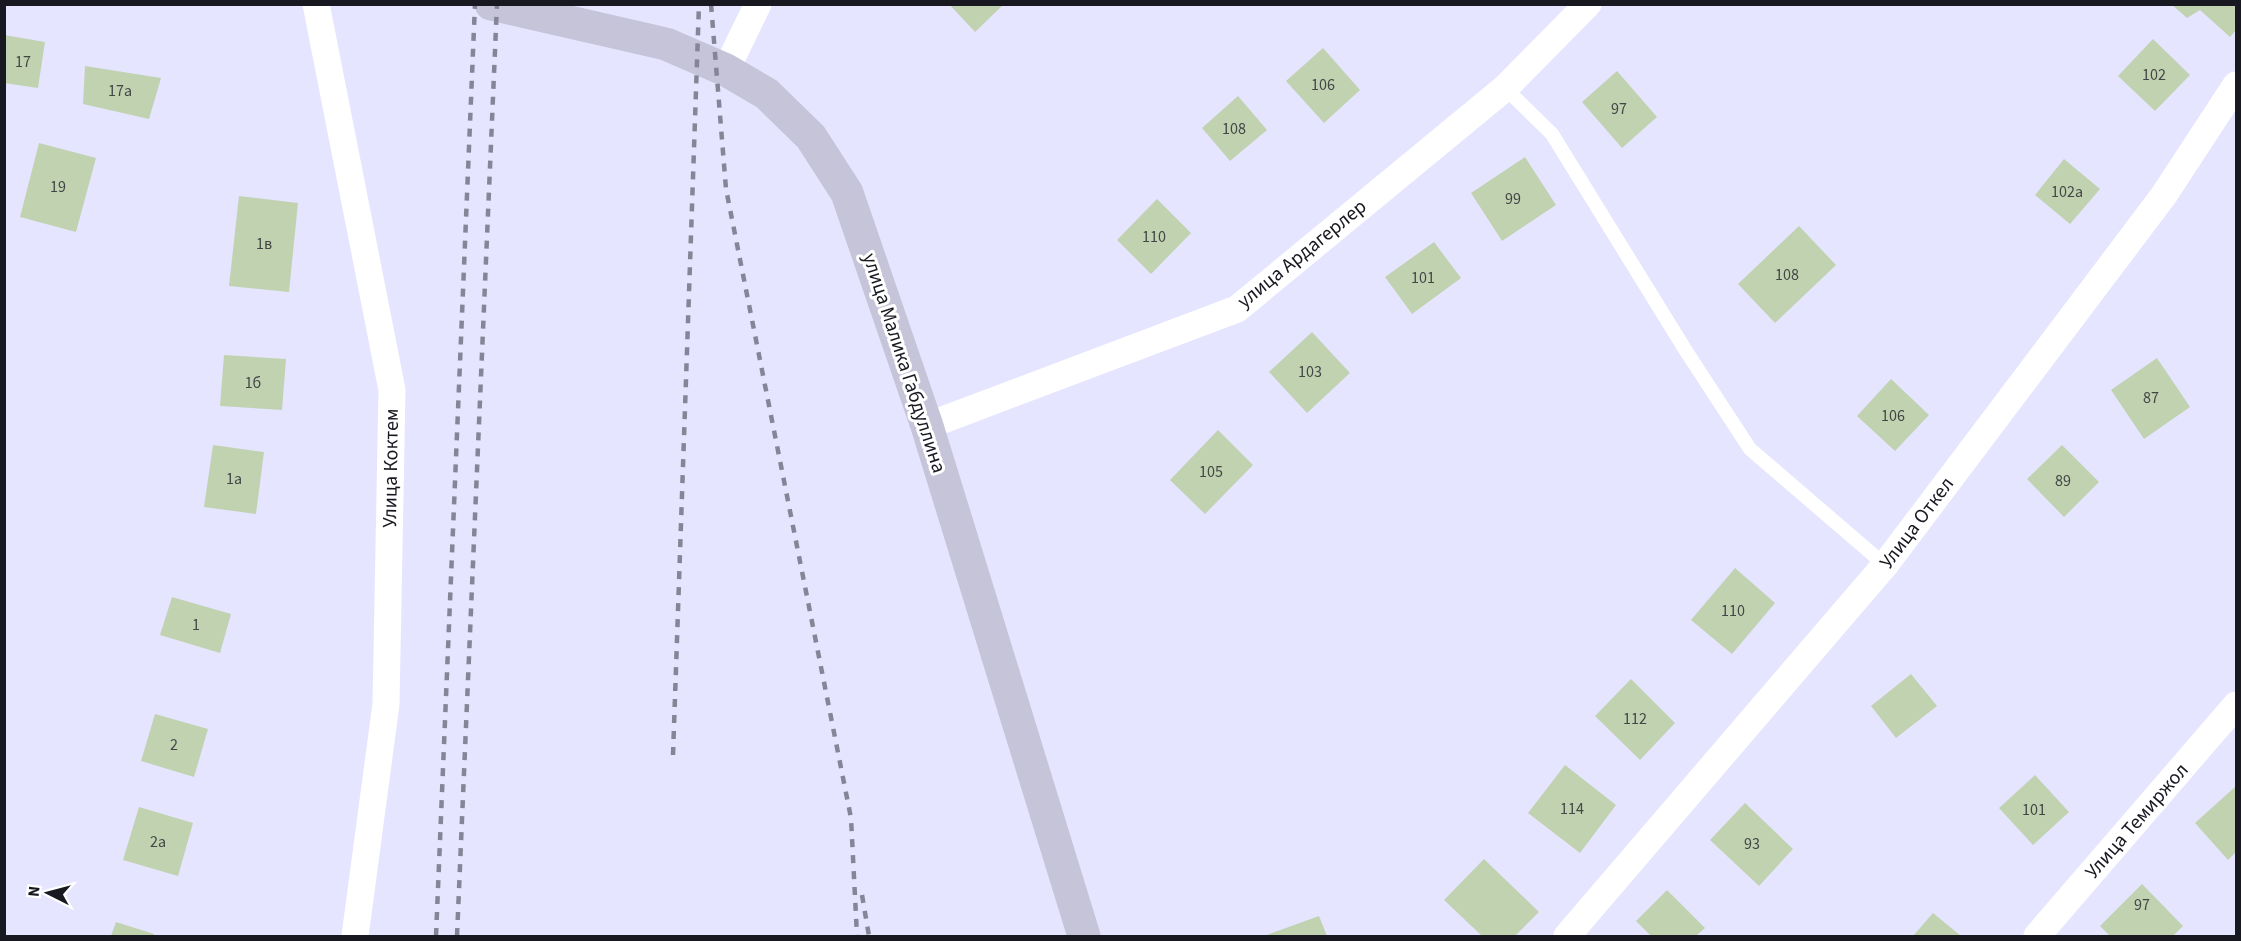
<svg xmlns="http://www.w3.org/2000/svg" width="2241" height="941" font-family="'Source Sans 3',sans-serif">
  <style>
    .building { fill: #c1d2b1 }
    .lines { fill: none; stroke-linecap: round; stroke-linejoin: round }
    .lane { stroke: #fff; stroke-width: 14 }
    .street { stroke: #fff; stroke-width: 27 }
    .secondary { stroke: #c6c4d8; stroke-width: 33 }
    .rail { stroke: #868597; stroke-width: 4.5; stroke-dasharray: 8 8; stroke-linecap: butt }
    .labels { text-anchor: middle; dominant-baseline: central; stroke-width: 6; stroke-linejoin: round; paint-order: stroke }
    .number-label { font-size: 16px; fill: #424645 }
    .street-label { font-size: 20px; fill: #181821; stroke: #fff }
  </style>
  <rect width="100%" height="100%" fill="#e6e5ff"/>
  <g class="building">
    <path d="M 949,4 L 1004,4 L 975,32 Z"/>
    <path d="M 2171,4 L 2234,4 L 2236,7 L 2236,30 L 2230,37 L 2200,10 L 2187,18 Z"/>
    <path d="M 4,35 L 45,42 L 38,88 L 4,83 Z"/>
    <path d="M 2153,39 L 2190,75 L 2155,111 L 2118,76 Z"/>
    <path d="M 1323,48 L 1360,90 L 1324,123 L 1286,81 Z"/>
    <path d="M 85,66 L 161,78 L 149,119 L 83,104 Z"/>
    <path d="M 1617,71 L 1657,117 L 1622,148 L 1582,102 Z"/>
    <path d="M 1238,96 L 1267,130 L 1230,161 L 1202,128 Z"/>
    <path d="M 39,143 L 96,158 L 76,232 L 20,217 Z"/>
    <path d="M 1525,157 L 1556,205 L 1502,241 L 1471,193 Z"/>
    <path d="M 2064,159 L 2100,189 L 2070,224 L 2035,195 Z"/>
    <path d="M 239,196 L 298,203 L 289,292 L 229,286 Z"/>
    <path d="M 1157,199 L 1191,233 L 1151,274 L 1117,240 Z"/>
    <path d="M 1799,226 L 1836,265 L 1775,323 L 1738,284 Z"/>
    <path d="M 1434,242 L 1461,278 L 1412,314 L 1385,277 Z"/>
    <path d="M 1312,332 L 1350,373 L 1307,413 L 1269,372 Z"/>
    <path d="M 224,355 L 286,359 L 282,410 L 220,406 Z"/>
    <path d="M 2157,358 L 2190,407 L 2144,439 L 2111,390 Z"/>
    <path d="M 1891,379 L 1929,415 L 1895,451 L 1857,416 Z"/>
    <path d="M 1218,430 L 1253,465 L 1205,514 L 1170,480 Z"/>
    <path d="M 213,445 L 264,452 L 256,514 L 204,507 Z"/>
    <path d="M 2062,445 L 2099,482 L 2064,517 L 2027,479 Z"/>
    <path d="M 1735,568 L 1775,603 L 1732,654 L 1691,620 Z"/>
    <path d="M 172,597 L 231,614 L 220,653 L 160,635 Z"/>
    <path d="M 1911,674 L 1937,706 L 1896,738 L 1871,706 Z"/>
    <path d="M 1631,679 L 1675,723 L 1640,760 L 1595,716 Z"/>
    <path d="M 155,714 L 208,729 L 194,777 L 141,761 Z"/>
    <path d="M 1565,765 L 1616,805 L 1580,853 L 1528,813 Z"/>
    <path d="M 2035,775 L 2069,812 L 2033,845 L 1999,808 Z"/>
    <path d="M 2236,786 L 2236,852 L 2228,860 L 2195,823 Z"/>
    <path d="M 1745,803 L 1793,849 L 1759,886 L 1710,840 Z"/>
    <path d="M 139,807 L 193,823 L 178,876 L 123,860 Z"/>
    <path d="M 1484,859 L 1539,912 L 1515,936 L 1482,936 L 1444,900 Z"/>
    <path d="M 2142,884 L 2183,926 L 2173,936 L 2110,936 L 2100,926 Z"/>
    <path d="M 1667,890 L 1705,928 L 1696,936 L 1651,936 L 1636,921 Z"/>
    <path d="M 1933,913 L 1961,936 L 1913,936 Z"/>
    <path d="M 1319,916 L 1327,936 L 1264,936 Z"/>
    <path d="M 116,922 L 154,934 L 153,936 L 111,936 Z"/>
  </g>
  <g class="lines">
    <path class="lane" d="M 1505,88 L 1552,134 L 1686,351 L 1750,449 L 1885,565"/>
    <g class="street">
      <path d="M 316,4 L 392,390 L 386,704 L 355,936"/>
      <path d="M 726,70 L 758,4"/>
      <path d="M 927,426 L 1237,309 L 1505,88 L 1588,4"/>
      <path d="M 1567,936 L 1885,565 L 2164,195 L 2236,85"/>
      <path d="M 2037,936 L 2236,705"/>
    </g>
    <path class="secondary" d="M 491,4 L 666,44 L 726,70 L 767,94 L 811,137 L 847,193 L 927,426 L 1084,936"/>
    <g class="rail">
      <path d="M 711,4 L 726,189 L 851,818 L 857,936"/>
      <path d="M 673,755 L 699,4"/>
      <path d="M 862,895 L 869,936"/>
      <path d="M 436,936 L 475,4"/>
      <path d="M 457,936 L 497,4"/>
    </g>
  </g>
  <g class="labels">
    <g class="number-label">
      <text x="23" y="62">17</text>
      <text x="2154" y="75">102</text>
      <text x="1323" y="85">106</text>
      <text x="120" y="91">17а</text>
      <text x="1619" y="109">97</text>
      <text x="1234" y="129">108</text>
      <text x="58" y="187">19</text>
      <text x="2067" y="192">102а</text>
      <text x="1513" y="199">99</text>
      <text x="1154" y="237">110</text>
      <text x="264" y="244">1в</text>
      <text x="1787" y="275">108</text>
      <text x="1423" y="278">101</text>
      <text x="1310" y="372">103</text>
      <text x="253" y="383">1б</text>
      <text x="2151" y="398">87</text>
      <text x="1893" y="416">106</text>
      <text x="1211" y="472">105</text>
      <text x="234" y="479">1а</text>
      <text x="2063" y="481">89</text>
      <text x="1733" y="611">110</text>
      <text x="196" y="625">1</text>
      <text x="1635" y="719">112</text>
      <text x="174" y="745">2</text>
      <text x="1572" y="809">114</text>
      <text x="2034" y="810">101</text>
      <text x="158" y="842">2а</text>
      <text x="1752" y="844">93</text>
      <text x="2142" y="905">97</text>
    </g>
    <g class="street-label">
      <text transform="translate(1302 254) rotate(-39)">улица Ардагерлер</text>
      <text transform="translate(904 363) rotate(72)">улица Малика Габдуллина</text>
      <text transform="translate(391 468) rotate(-89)">Улица Коктем</text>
      <text transform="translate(1917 523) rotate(-53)">Улица Откел</text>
      <text transform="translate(2137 821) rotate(-49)">Улица Темиржол</text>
    </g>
  </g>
  <rect width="2241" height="941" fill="none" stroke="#181821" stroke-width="12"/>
  <g transform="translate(48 893) rotate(276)" stroke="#ffffff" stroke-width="4.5" paint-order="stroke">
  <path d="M0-4.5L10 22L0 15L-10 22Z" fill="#181821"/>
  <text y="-9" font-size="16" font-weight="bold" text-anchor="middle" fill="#181821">N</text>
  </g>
</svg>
